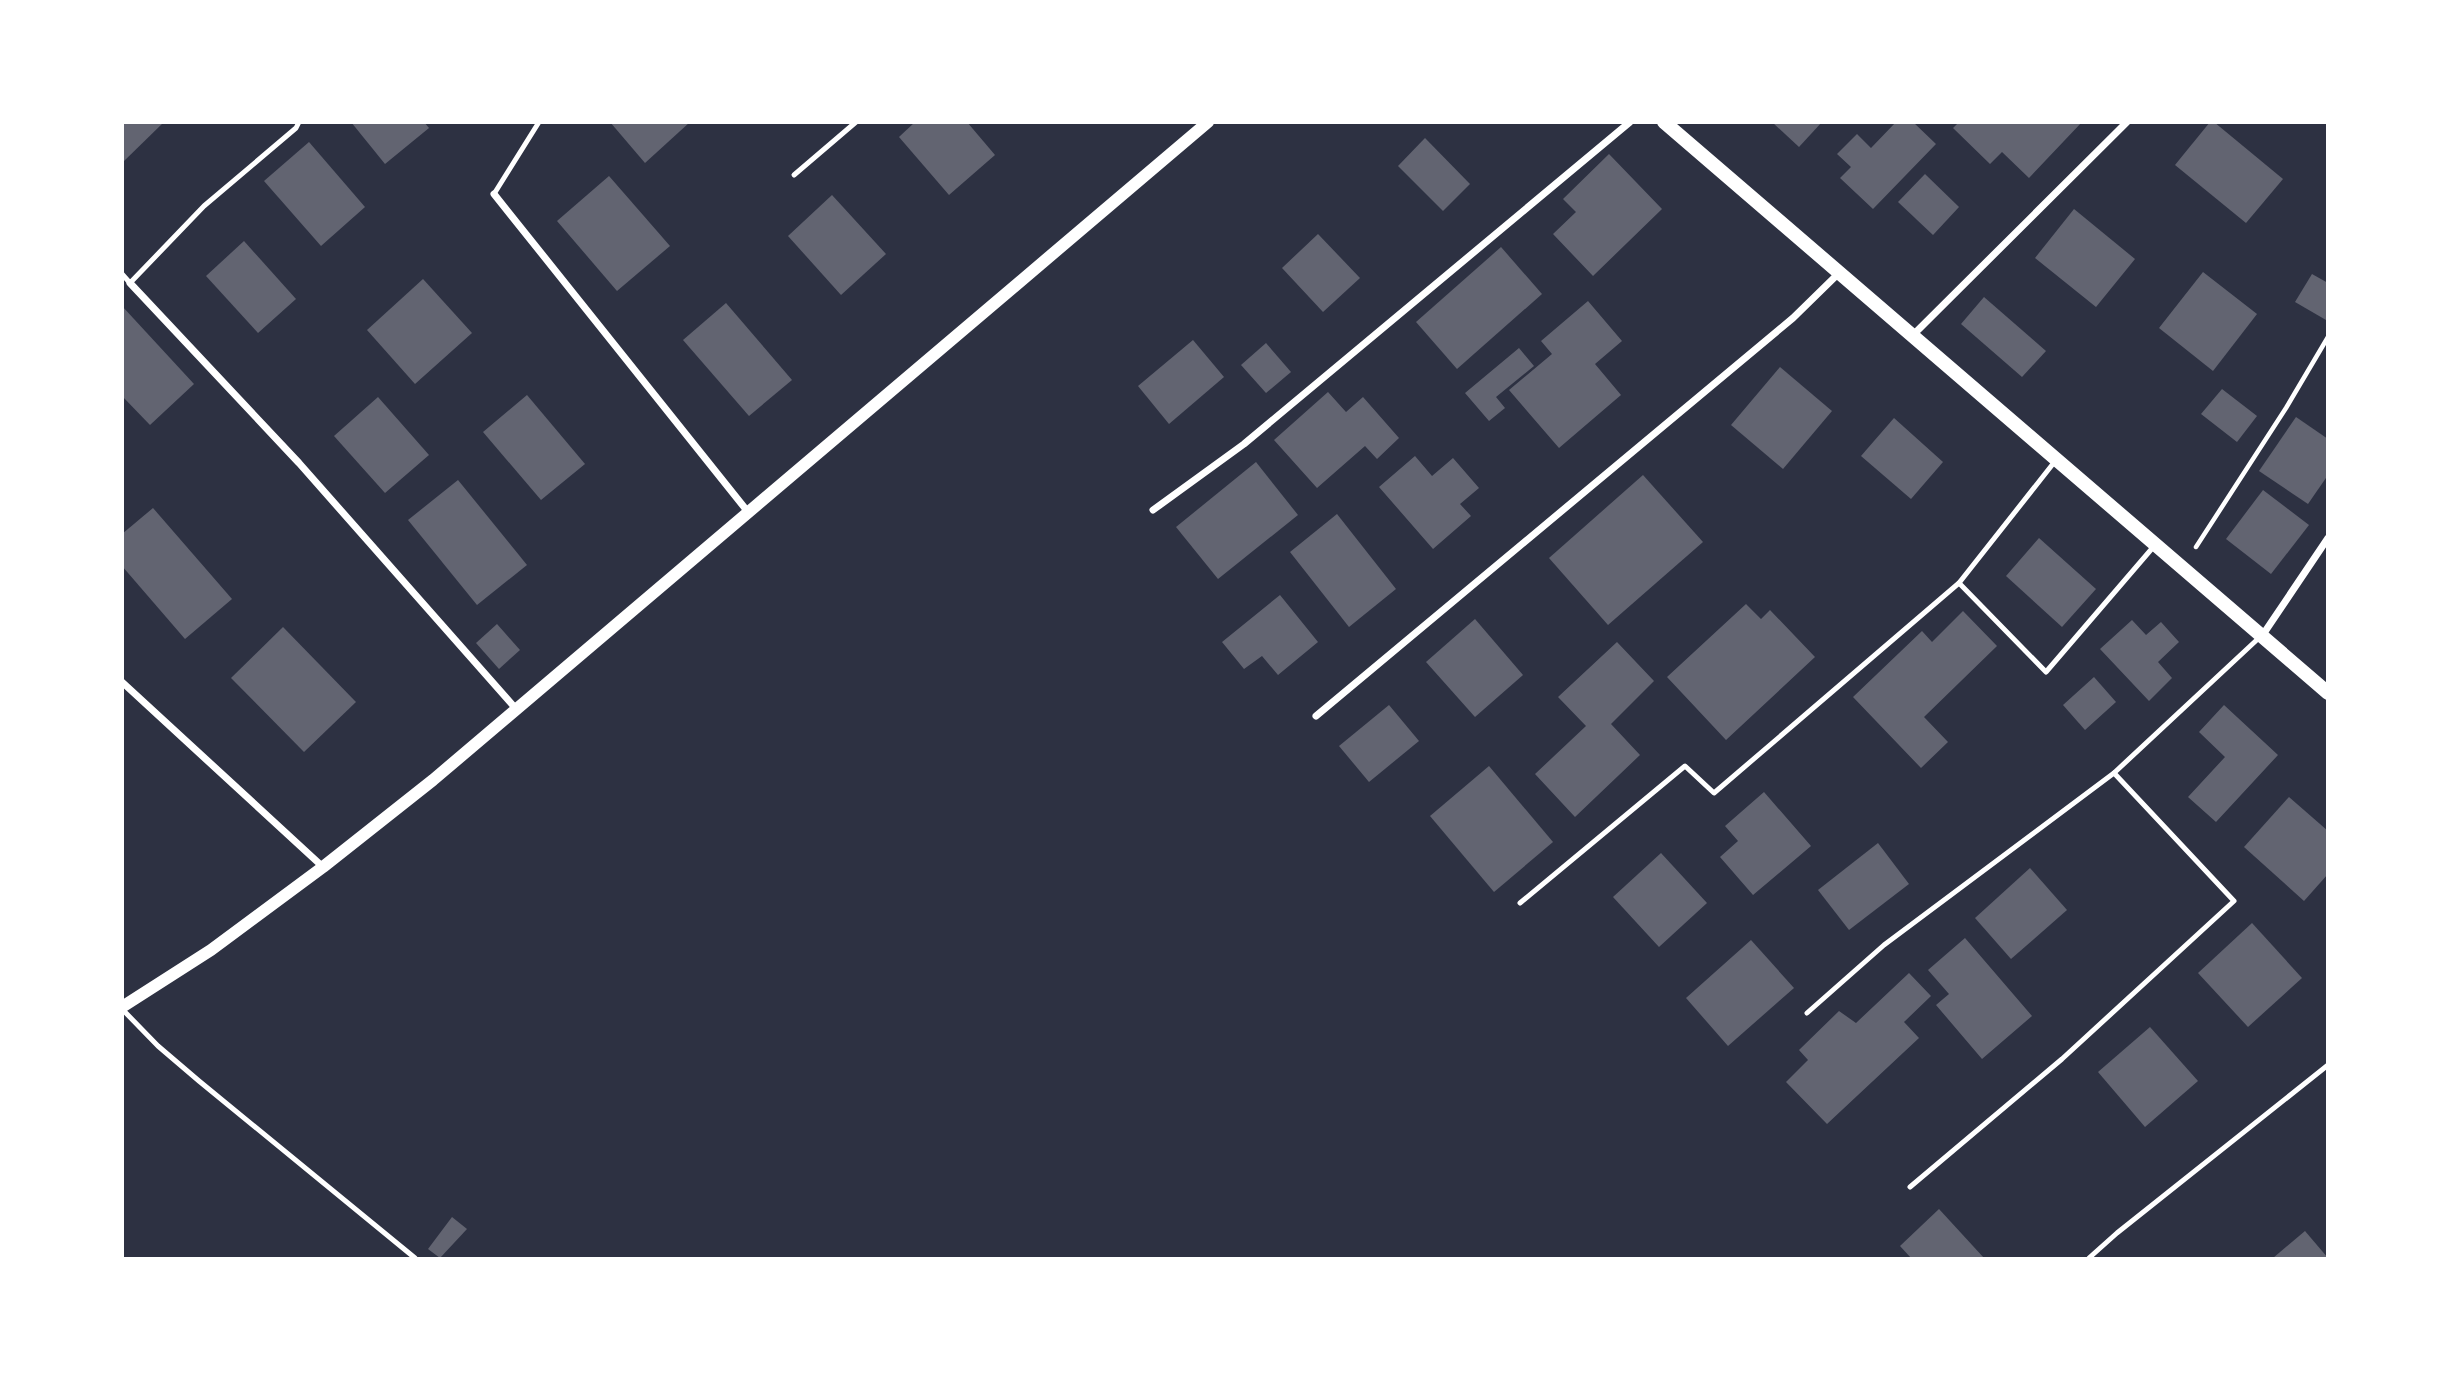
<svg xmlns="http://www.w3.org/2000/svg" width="2450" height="1381" font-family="'Public Sans',sans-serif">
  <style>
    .building { fill: #626471 }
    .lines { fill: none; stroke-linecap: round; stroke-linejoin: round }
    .path { stroke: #fff; stroke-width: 4.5 }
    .service { stroke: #fff; stroke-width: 5 }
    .minor { stroke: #fff; stroke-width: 7 }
    .tertiary { stroke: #fff; stroke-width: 12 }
    .secondary { stroke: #fff; stroke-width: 14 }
  </style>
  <rect width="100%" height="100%" fill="#2d3142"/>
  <g class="building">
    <path d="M 122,122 L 164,122 L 122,163 Z"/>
    <path d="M 351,122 L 424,122 L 429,128 L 385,164 Z"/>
    <path d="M 610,122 L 690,122 L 645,163 Z"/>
    <path d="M 915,122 L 967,122 L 995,155 L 949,195 L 899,137 Z"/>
    <path d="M 1772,122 L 1822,122 L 1799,147 Z"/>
    <path d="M 1896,122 L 1913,122 L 1936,144 L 1873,209 L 1840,178 L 1851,167 L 1837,154 L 1857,134 L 1871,148 Z"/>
    <path d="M 1959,122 L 2082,122 L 2029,178 L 2002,152 L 1990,164 L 1953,128 Z"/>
    <path d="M 2210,122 L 2214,122 L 2283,179 L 2246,223 L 2175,165 Z"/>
    <path d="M 1425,138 L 1470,184 L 1443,211 L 1398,166 Z"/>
    <path d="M 309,142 L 365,207 L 321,246 L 264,181 Z"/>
    <path d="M 1609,154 L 1662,209 L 1593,276 L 1553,234 L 1576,212 L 1563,199 Z"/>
    <path d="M 1925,174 L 1959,207 L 1933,235 L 1898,202 Z"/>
    <path d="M 609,176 L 670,246 L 617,291 L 557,221 Z"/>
    <path d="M 832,195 L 886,254 L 841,295 L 788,236 Z"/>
    <path d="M 2074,209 L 2135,259 L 2096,307 L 2035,258 Z"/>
    <path d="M 1318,234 L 1360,278 L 1323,312 L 1282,268 Z"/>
    <path d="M 244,241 L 296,299 L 258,333 L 206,276 Z"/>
    <path d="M 1501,247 L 1542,294 L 1457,369 L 1416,322 Z"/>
    <path d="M 2203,272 L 2257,314 L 2213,371 L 2159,328 Z"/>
    <path d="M 2312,274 L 2328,283 L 2326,320 L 2295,302 Z"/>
    <path d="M 423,279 L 472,333 L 415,384 L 367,330 Z"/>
    <path d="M 1984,297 L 2046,351 L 2022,377 L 1961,324 Z"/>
    <path d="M 1588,301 L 1622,341 L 1595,364 L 1621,395 L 1559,448 L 1509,390 L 1552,354 L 1541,341 Z"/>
    <path d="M 726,303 L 792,380 L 749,416 L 683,340 Z"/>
    <path d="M 122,306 L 194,384 L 150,425 L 122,396 Z"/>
    <path d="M 1193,340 L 1224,377 L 1169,424 L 1138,386 Z"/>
    <path d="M 1266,343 L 1291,372 L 1266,393 L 1241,365 Z"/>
    <path d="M 1519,348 L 1534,366 L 1496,397 L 1505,408 L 1489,421 L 1465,393 Z"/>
    <path d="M 1780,367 L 1832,411 L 1783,469 L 1731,425 Z"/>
    <path d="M 2222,389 L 2257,416 L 2237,442 L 2201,414 Z"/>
    <path d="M 1328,392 L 1346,412 L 1363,397 L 1399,438 L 1377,459 L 1365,446 L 1317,488 L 1274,440 Z"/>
    <path d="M 527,395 L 585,464 L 541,500 L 483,432 Z"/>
    <path d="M 378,397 L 429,455 L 385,493 L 334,436 Z"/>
    <path d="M 2296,417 L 2328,439 L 2328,475 L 2308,504 L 2259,471 Z"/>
    <path d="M 1894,418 L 1943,462 L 1911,499 L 1861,456 Z"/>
    <path d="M 1415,456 L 1432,476 L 1453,458 L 1479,488 L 1460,504 L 1471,516 L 1433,549 L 1379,487 Z"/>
    <path d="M 1256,462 L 1298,515 L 1218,579 L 1176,527 Z"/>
    <path d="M 1643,475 L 1703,542 L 1608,625 L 1549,558 Z"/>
    <path d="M 458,480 L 527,565 L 477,605 L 408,520 Z"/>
    <path d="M 2263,490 L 2309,525 L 2271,574 L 2226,539 Z"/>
    <path d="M 153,508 L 232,599 L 185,639 L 122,566 L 122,534 Z"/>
    <path d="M 1337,514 L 1396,589 L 1349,627 L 1290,552 Z"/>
    <path d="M 2039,538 L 2096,589 L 2062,627 L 2006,576 Z"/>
    <path d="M 1280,595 L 1318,642 L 1278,675 L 1262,656 L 1244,669 L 1222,642 Z"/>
    <path d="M 1746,604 L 1761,619 L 1770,610 L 1815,657 L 1726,740 L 1667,677 Z"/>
    <path d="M 1963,611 L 1997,646 L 1924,717 L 1948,742 L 1921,768 L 1853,697 L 1922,631 L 1932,642 Z"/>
    <path d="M 1475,619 L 1523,675 L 1475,717 L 1426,662 Z"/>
    <path d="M 2132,620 L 2146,635 L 2161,622 L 2179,642 L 2158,662 L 2172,678 L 2149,701 L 2100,649 Z"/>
    <path d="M 497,624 L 520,650 L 499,669 L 476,643 Z"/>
    <path d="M 283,627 L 356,702 L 304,752 L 231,678 Z"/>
    <path d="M 1617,642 L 1654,681 L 1611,724 L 1640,755 L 1575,817 L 1535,774 L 1586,726 L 1558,697 Z"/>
    <path d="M 2094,677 L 2116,702 L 2085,730 L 2063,705 Z"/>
    <path d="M 1389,705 L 1419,741 L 1369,782 L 1339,746 Z"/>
    <path d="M 2224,705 L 2278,755 L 2216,822 L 2188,797 L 2225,757 L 2199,732 Z"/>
    <path d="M 1489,766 L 1553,842 L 1494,892 L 1430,816 Z"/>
    <path d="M 1764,792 L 1811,846 L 1753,895 L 1720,857 L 1738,841 L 1725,826 Z"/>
    <path d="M 2289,797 L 2328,831 L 2328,874 L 2304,901 L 2244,847 Z"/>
    <path d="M 1878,843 L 1909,884 L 1849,930 L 1818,890 Z"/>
    <path d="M 1661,853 L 1707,903 L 1659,947 L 1613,897 Z"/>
    <path d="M 2030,868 L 2067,910 L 2011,959 L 1975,918 Z"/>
    <path d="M 2252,923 L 2302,978 L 2248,1027 L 2198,973 Z"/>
    <path d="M 1965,938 L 2032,1016 L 1982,1059 L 1936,1005 L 1949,994 L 1928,970 Z"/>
    <path d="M 1751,940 L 1794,988 L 1728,1046 L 1686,998 Z"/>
    <path d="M 1909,973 L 1931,996 L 1904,1022 L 1919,1038 L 1827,1124 L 1786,1082 L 1808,1060 L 1799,1050 L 1839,1011 L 1856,1023 Z"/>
    <path d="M 2150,1027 L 2198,1081 L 2145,1127 L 2098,1072 Z"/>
    <path d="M 1939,1209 L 1984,1258 L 1911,1258 L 1900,1246 Z"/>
    <path d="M 452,1217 L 467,1229 L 440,1258 L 428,1249 Z"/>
    <path d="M 2305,1231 L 2328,1258 L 2273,1258 Z"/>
  </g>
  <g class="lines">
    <path class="path" d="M 2196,547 L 2286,408 L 2328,337"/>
    <g class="service">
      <path d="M 794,175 L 856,122"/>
      <path d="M 494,194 L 539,122"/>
      <path d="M 122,274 L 130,283 L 204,206 L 296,128 L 299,122"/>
      <path d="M 1959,583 L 2046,672 L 2155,545"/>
      <path d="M 1520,903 L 1685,766 L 1714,793 L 1959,583 L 2056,460"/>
      <path d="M 122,1009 L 158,1046 L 199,1081 L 415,1258"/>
      <path d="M 1807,1013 L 1884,945 L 2114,773 L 2261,636"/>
      <path d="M 1910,1187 L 2062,1059 L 2234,901 L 2114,773"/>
      <path d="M 2089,1258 L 2117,1233 L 2328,1065"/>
    </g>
    <g class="minor">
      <path d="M 494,194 L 748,512"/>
      <path d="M 130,283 L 299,463 L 517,710"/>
      <path d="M 1912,336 L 2127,122"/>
      <path d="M 1153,510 L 1244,444 L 1630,122"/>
      <path d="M 2262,636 L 2328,538"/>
      <path d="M 122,682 L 323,867"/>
      <path d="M 1316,716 L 1793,318 L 1839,273"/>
    </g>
    <path class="tertiary" d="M 122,1007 L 211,950 L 323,867 L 433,780 L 1208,122"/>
    <path class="secondary" d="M 1664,122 L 2328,693"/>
  </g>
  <rect width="2450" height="1381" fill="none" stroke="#ffffff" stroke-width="248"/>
</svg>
